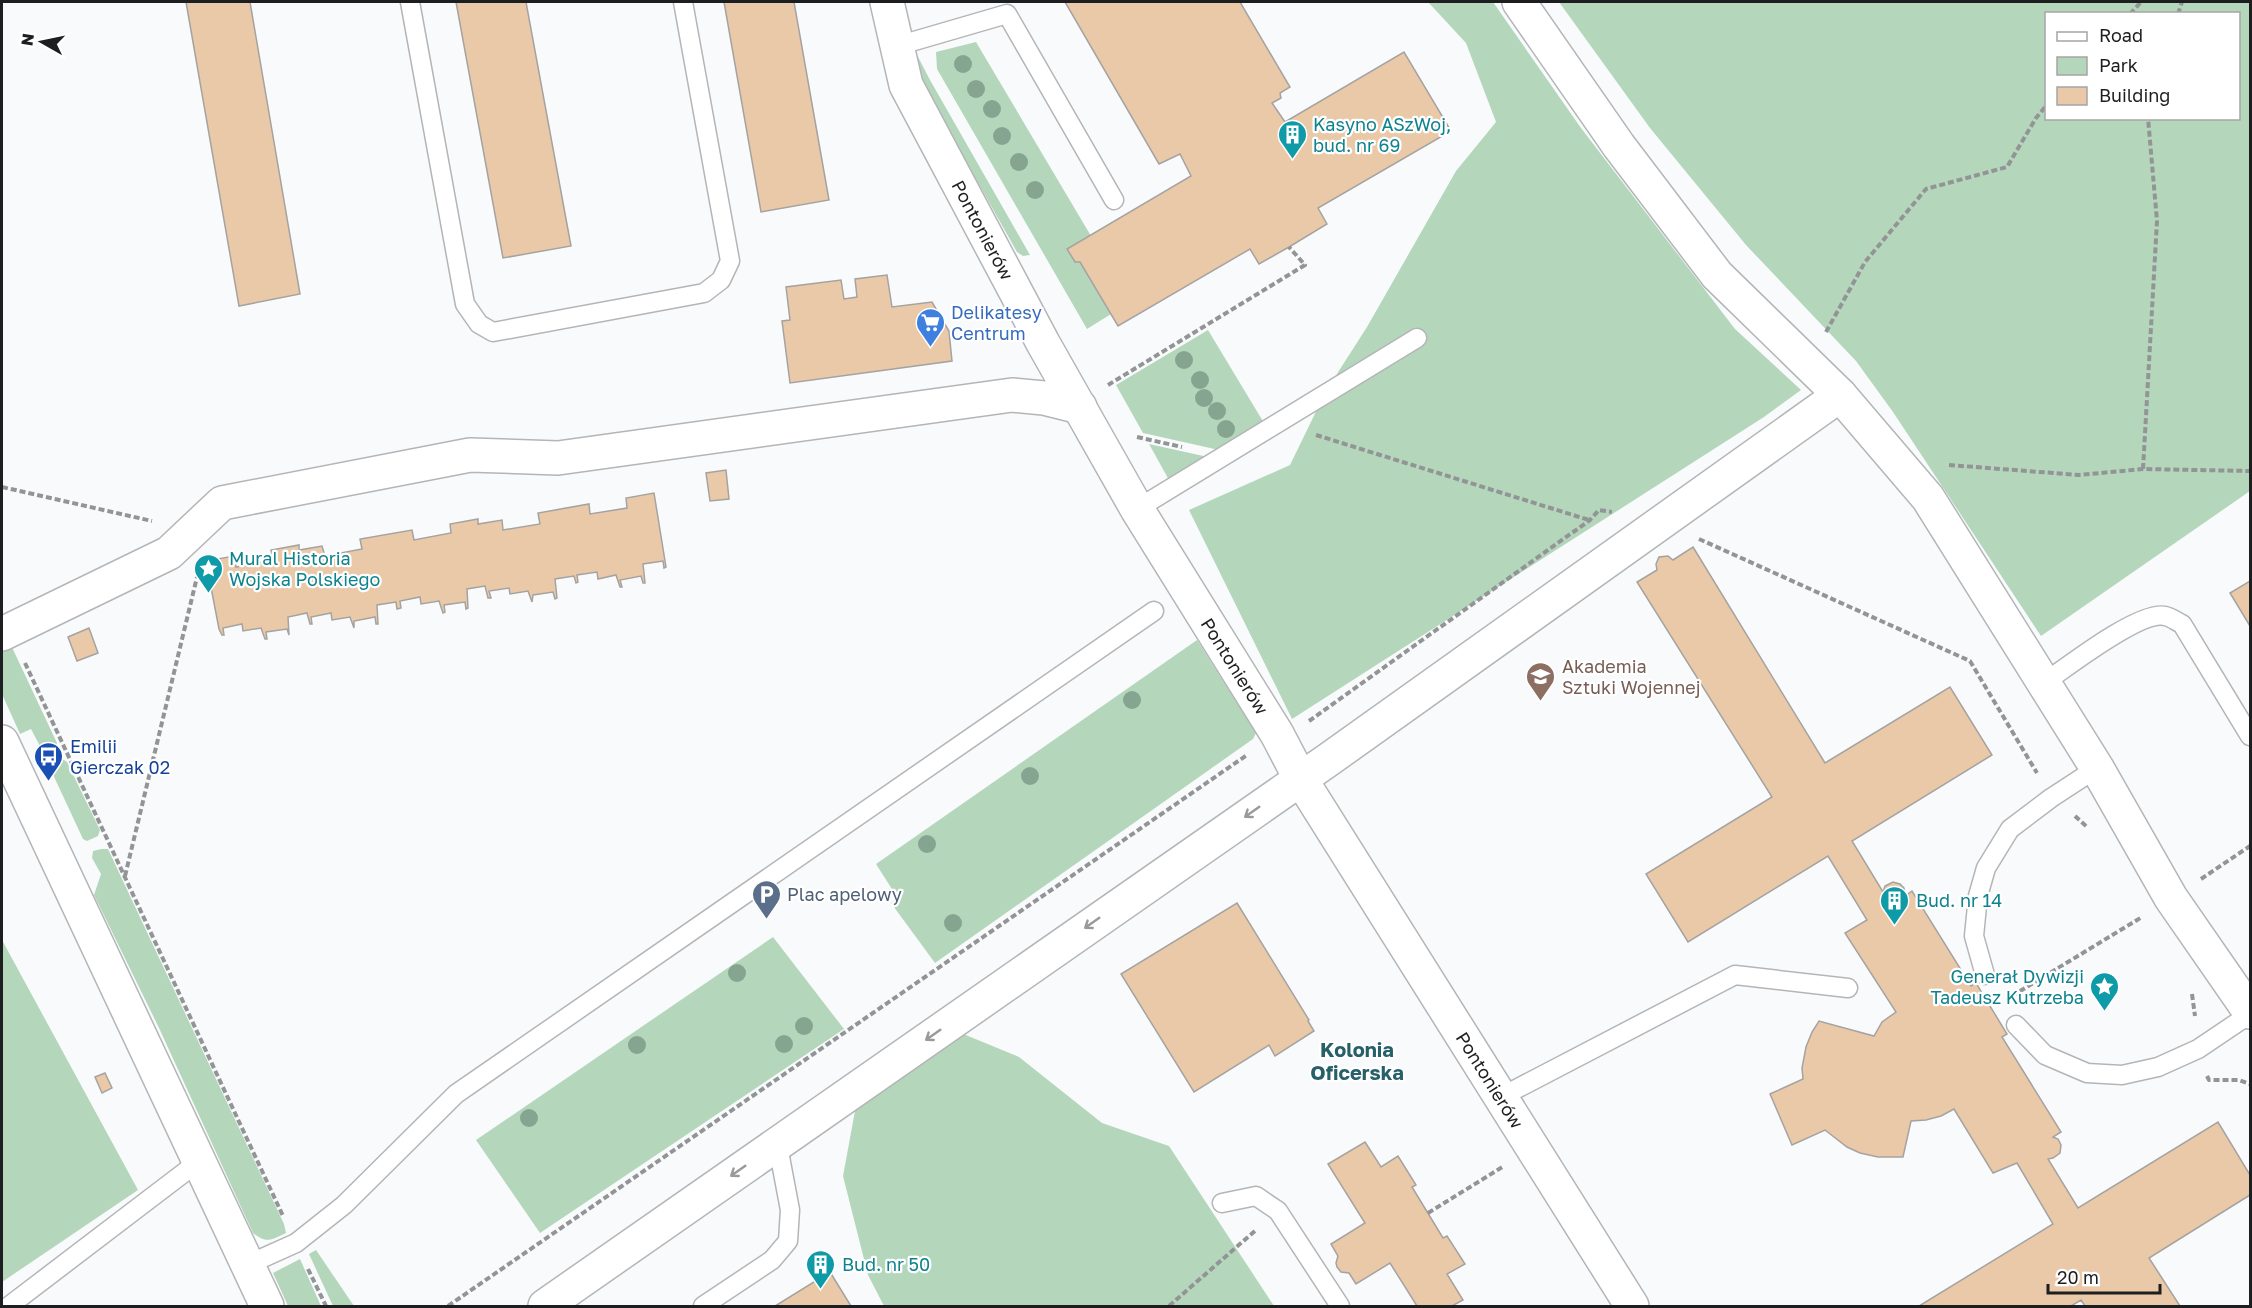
<svg xmlns="http://www.w3.org/2000/svg" width="2252" height="1308" font-family="'Golos Text',sans-serif">
  <style>
    .green { fill: #b4d7bb; fill-rule: evenodd }
    .building { fill: #e9c9a7; stroke: #a5a3a1; stroke-width: 1.5 }
    .lines { fill: none; stroke-linecap: round; stroke-linejoin: round }
    .lane-casing { stroke: #b4b5b7; stroke-width: 21 }
    .street-casing { stroke: #b4b5b7; stroke-width: 36 }
    .path { stroke: #939496; stroke-width: 4; stroke-dasharray: 6 3; stroke-linecap: butt }
    .lane { stroke: #fff; stroke-width: 18 }
    .street { stroke: #fff; stroke-width: 33 }
    .tree { fill: #85a590 }
    .oneway { stroke: #999a9a }
    .labels { text-anchor: middle; dominant-baseline: central; stroke-width: 4.5; stroke-linejoin: round; paint-order: stroke }
    .culture-label { font-size: 18px; fill: #0d838f; stroke: #fff; text-anchor: start }
    .street-label { font-size: 18px; fill: #1d1e1f; stroke: #fff }
    .shop-label { font-size: 18px; fill: #366cbe; stroke: #fff; text-anchor: start }
    .education-label { font-size: 18px; fill: #785e54; stroke: #fff; text-anchor: start }
    .transit-label { font-size: 18px; fill: #164399; stroke: #fff; text-anchor: start }
    .service-label { font-size: 18px; fill: #4e5e75; stroke: #fff; text-anchor: start }
    .neighbourhood-label { font-size: 20px; font-weight: bold; fill: #28606a; stroke: #fff }
  </style>
  <rect width="100%" height="100%" fill="#f9fafc"/>
  <g class="green">
    <path d="M 1428,2 L 1493,2 L 1581,128 L 1735,329 L 1801,390 L 1764,417 L 1292,719 L 1189,510 L 1290,465 L 1326,391 L 1367,327 L 1456,171 L 1496,122 L 1466,43 Z"/>
    <path d="M 1559,2 L 2250,2 L 2250,491 L 2041,636 L 1893,412 L 1856,361 L 1746,245 L 1650,128 ZM 2046,14 L 2238,14 L 2238,118 L 2046,118 Z"/>
    <path d="M 976,42 L 1091,236 L 1067,249 L 1075,262 L 1080,262 L 1111,314 L 1087,329 L 937,69 L 936,52 Z"/>
    <path d="M 917,55 L 930,80 L 1030,255 L 1023,256 L 1017,252 L 919,78 L 915,61 Z"/>
    <path d="M 1208,330 L 1264,423 L 1219,450 L 1143,433 L 1116,385 Z"/>
    <path d="M 1149,444 L 1208,457 L 1169,480 Z"/>
    <path d="M 1197,640 L 1256,733 L 1253,739 L 935,963 L 891,903 L 897,897 L 876,864 Z"/>
    <path d="M 10,643 L 57,743 L 56,746 L 47,752 L 42,750 L 31,729 L 20,734 L 2,694 L 2,650 Z"/>
    <path d="M 61,758 L 67,762 L 100,830 L 98,836 L 87,841 L 83,839 L 49,766 Z"/>
    <path d="M 101,849 L 108,849 L 284,1224 L 286,1233 C 271,1240 267,1244 253,1233 L 159,1028 L 94,895 L 101,874 L 92,858 L 93,851 Z"/>
    <path d="M 773,937 L 844,1029 L 540,1233 L 476,1140 Z"/>
    <path d="M 2,940 L 138,1190 L 2,1282 Z"/>
    <path d="M 956,1031 L 1019,1057 L 1102,1123 L 1169,1146 L 1274,1306 L 884,1306 L 868,1275 L 843,1176 L 855,1111 L 805,1112 Z"/>
    <path d="M 316,1250 L 354,1306 L 333,1306 L 309,1254 Z"/>
    <path d="M 300,1259 L 321,1306 L 288,1306 L 273,1273 Z"/>
  </g>
  <g class="building">
    <path d="M 186,2 L 250,2 L 300,294 L 239,306 Z"/>
    <path d="M 456,2 L 526,2 L 571,246 L 503,258 Z"/>
    <path d="M 724,2 L 794,2 L 829,200 L 761,212 Z"/>
    <path d="M 1065,2 L 1240,2 L 1290,87 L 1280,93 L 1281,98 L 1272,103 L 1285,122 L 1404,52 L 1451,131 L 1318,208 L 1327,224 L 1289,247 L 1259,264 L 1250,249 L 1118,326 L 1080,262 L 1075,262 L 1067,249 L 1191,176 L 1180,154 L 1159,164 Z"/>
    <path d="M 887,275 L 892,307 L 932,302 L 949,331 L 952,361 L 790,383 L 782,321 L 790,320 L 786,287 L 841,280 L 844,299 L 857,297 L 855,279 Z"/>
    <path d="M 726,470 L 729,499 L 710,501 L 706,473 Z"/>
    <path d="M 654,493 L 666,567 L 664,568 L 663,561 L 643,564 L 645,583 L 643,583 L 641,576 L 620,580 L 622,587 L 620,587 L 616,575 L 598,579 L 597,572 L 577,575 L 578,582 L 576,583 L 574,576 L 555,579 L 557,598 L 555,599 L 553,592 L 533,595 L 532,602 L 528,591 L 510,594 L 509,588 L 489,591 L 491,598 L 488,598 L 485,586 L 467,589 L 468,608 L 466,609 L 465,602 L 444,605 L 445,612 L 443,613 L 439,601 L 421,604 L 420,597 L 400,601 L 401,608 L 397,609 L 396,602 L 377,605 L 378,624 L 376,624 L 375,617 L 354,621 L 354,628 L 350,617 L 332,620 L 331,613 L 311,617 L 312,624 L 310,624 L 307,613 L 288,617 L 289,635 L 287,629 L 266,632 L 267,639 L 265,639 L 261,628 L 243,631 L 242,624 L 223,628 L 224,635 L 222,635 L 219,629 L 206,561 L 234,556 L 236,567 L 273,560 L 271,550 L 299,545 L 299,550 L 322,546 L 325,556 L 362,549 L 360,539 L 412,530 L 414,540 L 451,533 L 450,524 L 478,519 L 478,524 L 502,520 L 503,530 L 540,524 L 538,513 L 589,504 L 590,514 L 627,508 L 626,498 Z"/>
    <path d="M 1693,547 L 1825,763 L 1950,687 L 1992,755 L 1852,841 L 1883,892 L 1885,886 L 1893,882 L 1900,884 L 1904,888 L 1905,896 L 1912,891 L 1971,986 L 1976,983 L 2007,1034 L 2002,1037 L 2061,1132 L 2053,1137 L 2058,1139 L 2061,1145 L 2060,1153 L 2053,1158 L 2048,1159 L 2078,1208 L 2218,1122 L 2250,1175 L 2250,1195 L 2149,1258 L 2180,1306 L 2085,1306 L 2081,1300 L 2071,1306 L 1919,1306 L 2053,1224 L 2017,1163 L 1993,1173 L 1954,1109 L 1941,1116 L 1926,1120 L 1911,1121 L 1903,1157 L 1878,1157 L 1860,1153 L 1847,1147 L 1825,1130 L 1792,1145 L 1770,1094 L 1803,1079 L 1802,1068 L 1806,1047 L 1812,1032 L 1819,1021 L 1874,1036 L 1882,1022 L 1896,1012 L 1845,933 L 1867,920 L 1828,856 L 1688,942 L 1646,874 L 1772,797 L 1637,582 L 1657,570 L 1656,564 L 1659,557 L 1668,556 L 1673,560 Z"/>
    <path d="M 2250,581 L 2250,626 L 2230,593 Z"/>
    <path d="M 89,628 L 98,653 L 77,661 L 68,637 Z"/>
    <path d="M 1237,903 L 1309,1020 L 1308,1021 L 1314,1031 L 1275,1056 L 1269,1045 L 1194,1092 L 1121,974 Z"/>
    <path d="M 105,1073 L 112,1088 L 102,1093 L 95,1077 Z"/>
    <path d="M 1365,1142 L 1381,1167 L 1398,1156 L 1416,1185 L 1412,1187 L 1443,1238 L 1447,1236 L 1465,1264 L 1447,1274 L 1463,1300 L 1452,1306 L 1417,1306 L 1390,1263 L 1356,1284 L 1349,1273 L 1341,1272 L 1337,1267 L 1336,1263 L 1338,1256 L 1331,1244 L 1365,1223 L 1328,1164 Z"/>
    <path d="M 830,1272 L 851,1306 L 775,1306 Z"/>
  </g>
  <g class="lines">
    <defs>
      <g id="lane">
        <path d="M 410,2 L 465,304 L 479,324 L 493,332 L 704,293 L 721,280 L 730,261 L 683,2"/>
        <path d="M 897,46 L 1007,14 L 1114,200"/>
        <path d="M 1137,509 L 1417,338"/>
        <path d="M 2044,683 C 2067,667 2140,610 2165,616 C 2171,617 2177,622 2182,624 L 2250,736"/>
        <path d="M 1985,975 L 1974,936 L 1978,896 L 1986,868 L 2010,829 L 2051,798 L 2097,768"/>
        <path d="M 2016,1025 L 2045,1055 L 2087,1073 L 2122,1075 L 2158,1067 L 2198,1049 L 2250,1014"/>
        <path d="M 1501,1097 L 1735,975 L 1848,988"/>
        <path d="M 1222,1203 L 1256,1196 L 1278,1211 L 1340,1306"/>
        <path d="M 247,1265 L 296,1243 L 344,1205 L 456,1094 L 1154,611"/>
        <path d="M 9,1306 L 198,1162"/>
        <path d="M 703,1306 L 772,1260 L 788,1241 L 790,1210 L 780,1157 L 772,1148"/>
      </g>
      <g id="street">
        <path d="M 887,2 L 906,85 L 1043,343 L 1137,509 L 1277,734 L 1300,778 L 1632,1306"/>
        <path d="M 1519,2 L 1619,146 L 1717,275 L 1840,395 L 1928,498 L 2097,768 L 2171,898 L 2250,1012"/>
        <path d="M 2,634 L 169,553 L 222,503 L 470,455 L 558,458 L 1012,395 L 1044,398 L 1080,407"/>
        <path d="M 2,742 L 267,1306"/>
        <path d="M 545,1306 L 1328,760 L 1840,395"/>
      </g>
    </defs>
    <use href="#lane" class="lane-casing"/>
    <use href="#street" class="street-casing"/>
    <g class="path">
      <path d="M 2130,14 L 2141,2"/>
      <path d="M 2178,14 L 2182,2"/>
      <path d="M 1826,332 L 1865,262 L 1926,189 L 2007,167 L 2036,118 L 2046,106"/>
      <path d="M 1108,385 L 1305,265 L 1289,247"/>
      <path d="M 1316,435 L 1589,520"/>
      <path d="M 1137,437 L 1182,447"/>
      <path d="M 1949,465 L 2079,475 L 2143,469 L 2250,471"/>
      <path d="M 2143,469 L 2157,221 L 2148,118"/>
      <path d="M 2,487 L 152,521"/>
      <path d="M 1699,539 L 1970,661 L 2037,773"/>
      <path d="M 25,663 L 283,1216"/>
      <path d="M 1309,721 L 1590,520 L 1599,510 L 1612,512"/>
      <path d="M 2075,816 L 2087,827"/>
      <path d="M 125,876 L 197,577"/>
      <path d="M 2201,879 L 2250,846"/>
      <path d="M 2192,994 L 2195,1016"/>
      <path d="M 2012,996 L 2142,917"/>
      <path d="M 2207,1076 L 2209,1080 L 2239,1080 L 2250,1084"/>
      <path d="M 1428,1213 L 1504,1166"/>
      <path d="M 308,1269 L 326,1306"/>
      <path d="M 448,1306 L 1247,755"/>
      <path d="M 1169,1306 L 1256,1230"/>
    </g>
    <use href="#lane" class="lane"/>
    <use href="#street" class="street"/>
  </g>
  <g class="tree">
    <circle cx="963" cy="64" r="9"/>
    <circle cx="976" cy="89" r="9"/>
    <circle cx="992" cy="109" r="9"/>
    <circle cx="1002" cy="136" r="9"/>
    <circle cx="1019" cy="162" r="9"/>
    <circle cx="1035" cy="190" r="9"/>
    <circle cx="1184" cy="360" r="9"/>
    <circle cx="1200" cy="380" r="9"/>
    <circle cx="1204" cy="398" r="9"/>
    <circle cx="1217" cy="411" r="9"/>
    <circle cx="1226" cy="429" r="9"/>
    <circle cx="1132" cy="700" r="9"/>
    <circle cx="1030" cy="776" r="9"/>
    <circle cx="927" cy="844" r="9"/>
    <circle cx="953" cy="923" r="9"/>
    <circle cx="737" cy="973" r="9"/>
    <circle cx="804" cy="1026" r="9"/>
    <circle cx="784" cy="1044" r="9"/>
    <circle cx="637" cy="1045" r="9"/>
    <circle cx="529" cy="1118" r="9"/>
  </g>
  <defs><path id="oneway-shaft" d="M-6 0H5M1.5-3L5.5 0L1.5 3" fill="none" stroke-width="1.6" stroke-linecap="round" stroke-linejoin="round" transform="scale(1.5)"/></defs>
  <g class="oneway">
    <use href="#oneway-shaft" transform="translate(1252 812) rotate(145)"/>
    <use href="#oneway-shaft" transform="translate(1092 923) rotate(145)"/>
    <use href="#oneway-shaft" transform="translate(933 1035) rotate(145)"/>
    <use href="#oneway-shaft" transform="translate(738 1171) rotate(145)"/>
  </g>
  <defs>
    <symbol id="building-pin" viewBox="-11 -11 22 30"><path d="M0 17L-7.5 6A9.5 9.5 0 1 1 7.5 6Z" fill="#0f9aa8" stroke="#fff"/><path d="M-4-6H4V6H1V3H-1V6H-4ZM-2.5-4.3h1.7v1.8h-1.7ZM.8-4.3h1.7v1.8H.8ZM-2.5-1h1.7V.8h-1.7ZM.8-1h1.7V.8H.8Z" fill="#fff"/></symbol>
    <symbol id="supermarket-pin" viewBox="-11 -11 22 30"><path d="M0 17L-7.5 6A9.5 9.5 0 1 1 7.5 6Z" fill="#3f7fe0" stroke="#fff"/><path d="M-6-5.5h2.5l.6 2H6L4.5 2H-2.5L-4.4-4H-6ZM-1.5 3.2a1.3 1.3 0 1 0 .1 0ZM3 3.2a1.3 1.3 0 1 0 .1 0Z" fill="#fff"/></symbol>
    <symbol id="sight-pin" viewBox="-11 -11 22 30"><path d="M0 17L-7.5 6A9.5 9.5 0 1 1 7.5 6Z" fill="#0f9aa8" stroke="#fff"/><path d="M0-6L1.8-2.2L6-1.7L2.9 1.2L3.7 5.4L0 3.3L-3.7 5.4L-2.9 1.2L-6-1.7L-1.8-2.2Z" fill="#fff"/></symbol>
    <symbol id="university-pin" viewBox="-11 -11 22 30"><path d="M0 17L-7.5 6A9.5 9.5 0 1 1 7.5 6Z" fill="#8d6e63" stroke="#fff"/><path d="M0-5L7-2L0 1L-7-2ZM-4 1L0 2.5L4 1V4Q0 6-4 4Z" fill="#fff"/></symbol>
    <symbol id="bus-pin" viewBox="-11 -11 22 30"><path d="M0 17L-7.5 6A9.5 9.5 0 1 1 7.5 6Z" fill="#1a4fb4" stroke="#fff"/><path d="M-5-6H5V4H4V6H2V4H-2V6H-4V4H-5ZM-3.5-4V0h7V-4ZM-3.5 1.2v1.5H-2V1.2ZM2 1.2v1.5H3.5V1.2Z" fill="#fff"/></symbol>
    <symbol id="parking-pin" viewBox="-11 -11 22 30"><path d="M0 17L-7.5 6A9.5 9.5 0 1 1 7.5 6Z" fill="#5c6f8a" stroke="#fff"/><path d="M-3.5-5.5H1a3.5 3.5 0 0 1 0 7H-1V5.5H-3.5ZM-1-3.4V-.6H.8a1.4 1.4 0 0 0 0-2.8Z" fill="#fff"/></symbol>
  </defs>
  <g fill-rule="evenodd">
    <use href="#building-pin" x="1276" y="118" width="33" height="45"/>
    <use href="#supermarket-pin" x="914" y="306" width="33" height="45"/>
    <use href="#sight-pin" x="192" y="552" width="33" height="45"/>
    <use href="#university-pin" x="1524" y="660" width="33" height="45"/>
    <use href="#bus-pin" x="32" y="740" width="33" height="45"/>
    <use href="#parking-pin" x="750" y="878" width="33" height="45"/>
    <use href="#building-pin" x="1878" y="884" width="33" height="45"/>
    <use href="#sight-pin" x="2088" y="970" width="33" height="45"/>
    <use href="#building-pin" x="804" y="1248" width="33" height="45"/>
  </g>
  <g class="labels">
    <g class="culture-label">
      <text x="1313" y="124">Kasyno ASzWoj,<tspan x="1313" dy="21">bud. nr 69</tspan></text>
      <text x="229" y="558">Mural Historia<tspan x="229" dy="21">Wojska Polskiego</tspan></text>
      <text x="1916" y="900">Bud. nr 14</text>
      <text x="2084" y="976" text-anchor="end">Generał Dywizji<tspan x="2084" dy="21">Tadeusz Kutrzeba</tspan></text>
      <text x="842" y="1264">Bud. nr 50</text>
    </g>
    <g class="street-label">
      <text transform="translate(983 230) rotate(62)">Pontonierów</text>
      <text transform="translate(1235 666) rotate(58)">Pontonierów</text>
      <text transform="translate(1490 1080) rotate(58)">Pontonierów</text>
    </g>
    <g class="shop-label">
      <text x="951" y="312">Delikatesy<tspan x="951" dy="21">Centrum</tspan></text>
    </g>
    <g class="education-label">
      <text x="1562" y="666">Akademia<tspan x="1562" dy="21">Sztuki Wojennej</tspan></text>
    </g>
    <g class="transit-label">
      <text x="70" y="746">Emilii<tspan x="70" dy="21">Gierczak 02</tspan></text>
    </g>
    <g class="service-label">
      <text x="787" y="894">Plac apelowy</text>
    </g>
    <g class="neighbourhood-label">
      <text x="1357" y="1049">Kolonia<tspan x="1357" dy="23">Oficerska</tspan></text>
    </g>
  </g>
  <rect width="2252" height="1308" fill="none" stroke="#1d1e1f" stroke-width="6"/>
  <rect x="2045" y="12" width="195" height="108" fill="#ffffff" stroke="#a5a5a5" stroke-width="1.5"/>
  <rect x="2057" y="32" width="30" height="9" fill="#ffffff" stroke="#a5a5a5" stroke-width="1.5"/>
  <text x="2099" y="42" font-size="18" fill="#1d1e1f">Road</text>
  <rect x="2057" y="57" width="30" height="18" fill="#b4d7bb" stroke="#a5a5a5" stroke-width="1.5"/>
  <text x="2099" y="72" font-size="18" fill="#1d1e1f">Park</text>
  <rect x="2057" y="87" width="30" height="18" fill="#e9c9a7" stroke="#a5a5a5" stroke-width="1.5"/>
  <text x="2099" y="102" font-size="18" fill="#1d1e1f">Building</text>
  <g transform="translate(42 42) rotate(279)" stroke="#ffffff" stroke-width="4.5" paint-order="stroke">
  <path d="M0-4.5L10 22L0 15L-10 22Z" fill="#1d1e1f"/>
  <text y="-9" font-size="16" font-weight="bold" text-anchor="middle" fill="#1d1e1f">N</text>
  </g>
  <path d="M2048 1284v9h112v-9" fill="none" stroke="#1d1e1f" stroke-width="3"/>
  <text x="2057" y="1284" font-size="18" fill="#1d1e1f" stroke="#ffffff" stroke-width="4.5" paint-order="stroke">20 m</text>
</svg>
